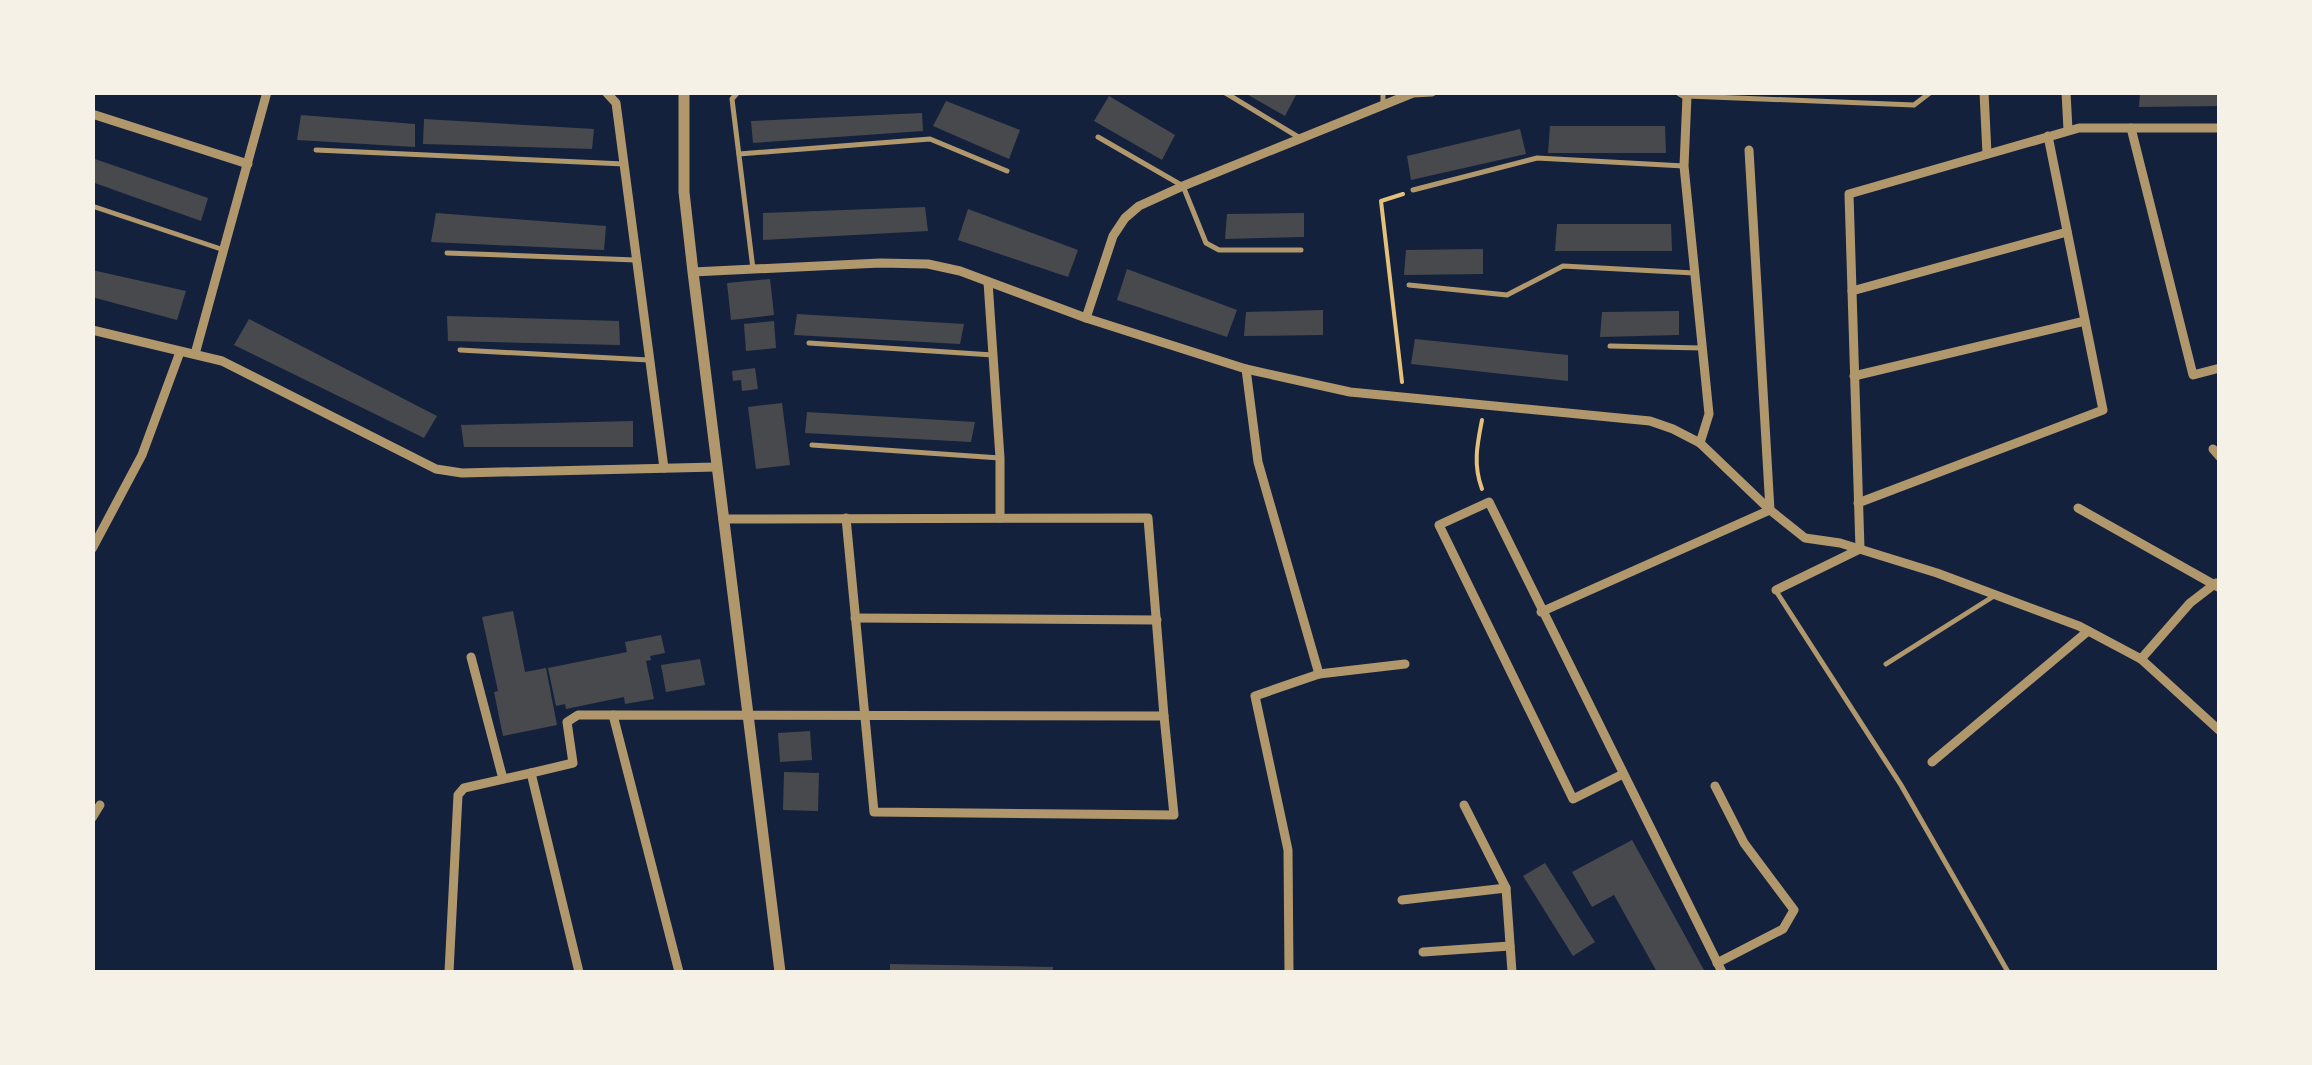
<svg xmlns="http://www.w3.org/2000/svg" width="2312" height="1065" font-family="'Roboto Condensed',sans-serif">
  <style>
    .building { fill: #48494c }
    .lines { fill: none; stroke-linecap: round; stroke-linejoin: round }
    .path { stroke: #e5c07b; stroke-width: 4 }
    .service { stroke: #b1986c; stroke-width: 5 }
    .minor { stroke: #b1986c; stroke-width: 9 }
    .tertiary { stroke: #b1986c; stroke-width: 11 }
  </style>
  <rect width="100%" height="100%" fill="#14213d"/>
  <g class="building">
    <path d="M 1243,92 L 1292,92 L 1296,95 L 1285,116 Z"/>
    <path d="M 2140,92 L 2220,92 L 2220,106 L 2139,107 Z"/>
    <path d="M 1109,96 L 1175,135 L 1162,160 L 1094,121 Z"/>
    <path d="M 946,101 L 1020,130 L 1009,159 L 933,126 Z"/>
    <path d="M 922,113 L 923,131 L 753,143 L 751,121 Z"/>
    <path d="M 301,115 L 415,124 L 415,147 L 297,140 Z"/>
    <path d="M 424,119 L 594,129 L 592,149 L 423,144 Z"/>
    <path d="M 1550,126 L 1665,126 L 1666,153 L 1548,153 Z"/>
    <path d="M 1520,129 L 1526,154 L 1411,180 L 1407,156 Z"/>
    <path d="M 92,158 L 208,198 L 201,221 L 92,182 Z"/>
    <path d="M 925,207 L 928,231 L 763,240 L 763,213 Z"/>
    <path d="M 968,209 L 1078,250 L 1068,277 L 958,240 Z"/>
    <path d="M 436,213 L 606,226 L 604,250 L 431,242 Z"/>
    <path d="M 1304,213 L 1304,237 L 1225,239 L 1227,214 Z"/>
    <path d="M 1557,224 L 1671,224 L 1672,251 L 1555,251 Z"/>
    <path d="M 1483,249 L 1483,274 L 1404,275 L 1406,250 Z"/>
    <path d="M 1127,269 L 1237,310 L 1227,337 L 1117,300 Z"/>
    <path d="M 92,270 L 186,291 L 177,320 L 92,297 Z"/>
    <path d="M 770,279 L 774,315 L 731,320 L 727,283 Z"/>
    <path d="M 1323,310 L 1323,335 L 1244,336 L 1246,312 Z"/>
    <path d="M 1679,311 L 1679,335 L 1600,337 L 1602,312 Z"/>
    <path d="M 797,314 L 964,324 L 960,344 L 794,335 Z"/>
    <path d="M 447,316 L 619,321 L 620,345 L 448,341 Z"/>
    <path d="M 249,319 L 437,416 L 424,438 L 234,345 Z"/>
    <path d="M 774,321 L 776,348 L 746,351 L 744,324 Z"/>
    <path d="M 1415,339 L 1568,355 L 1568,381 L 1411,364 Z"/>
    <path d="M 755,368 L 758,389 L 742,391 L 741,380 L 733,381 L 732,371 Z"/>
    <path d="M 782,403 L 790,465 L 756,469 L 748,407 Z"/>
    <path d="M 807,412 L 975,422 L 971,442 L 805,433 Z"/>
    <path d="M 633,421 L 633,447 L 464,447 L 461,425 Z"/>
    <path d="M 513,611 L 525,672 L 546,668 L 557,725 L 503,736 L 494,692 L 498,691 L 482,617 Z"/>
    <path d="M 661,635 L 665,653 L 650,656 L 651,660 L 646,661 L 654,699 L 625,704 L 624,697 L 566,709 L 565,704 L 556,706 L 548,668 L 627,652 L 625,642 Z"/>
    <path d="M 700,659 L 705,685 L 666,692 L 661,665 Z"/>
    <path d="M 810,731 L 812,760 L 780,762 L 778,733 Z"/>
    <path d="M 784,772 L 819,773 L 818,811 L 783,810 Z"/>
    <path d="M 1632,840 L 1651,874 L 1705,972 L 1657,972 L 1614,895 L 1592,907 L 1572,872 Z"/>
    <path d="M 1545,863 L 1595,942 L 1573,956 L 1523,876 Z"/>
    <path d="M 890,964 L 1053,967 L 1053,972 L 890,972 Z"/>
  </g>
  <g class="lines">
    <g class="path">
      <path d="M 1402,382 L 1381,201 L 1403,194"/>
      <path d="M 1482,420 C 1477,445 1473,465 1482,489"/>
    </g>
    <g class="service">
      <path d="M 738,92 L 732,99 L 753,269"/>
      <path d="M 1224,92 L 1300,138"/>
      <path d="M 1383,92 L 1383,105"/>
      <path d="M 1687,96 L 1914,105 L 1931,92"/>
      <path d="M 1098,137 L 1183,186 L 1206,243 L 1219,250 L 1301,250"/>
      <path d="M 316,150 L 624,164"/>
      <path d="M 739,154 L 930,139 L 1007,171"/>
      <path d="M 1413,190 L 1537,158 L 1684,166"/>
      <path d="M 92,206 L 224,250"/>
      <path d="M 447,253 L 636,260"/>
      <path d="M 1409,285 L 1507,295 L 1563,266 L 1694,273"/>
      <path d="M 809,343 L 993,355"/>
      <path d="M 1610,346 L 1702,348"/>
      <path d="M 460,350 L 649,360"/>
      <path d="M 812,445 L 1000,458"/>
      <path d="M 1776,591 L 1901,785 L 2008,972"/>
      <path d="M 1886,664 L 1994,596"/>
    </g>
    <g class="minor">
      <path d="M 606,92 L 616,103 L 664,468"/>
      <path d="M 1984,92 L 1987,154"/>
      <path d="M 2066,92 L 2068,130"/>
      <path d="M 92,114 L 248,164"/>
      <path d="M 2131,128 L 2193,375 L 2220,368"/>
      <path d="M 693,272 L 880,263 L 928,264 L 960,271 L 1086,318 L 1246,369 L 1350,392 L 1650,421 L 1673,429 L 1700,443 L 1709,414 L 1684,166 L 1687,96 L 1680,92"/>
      <path d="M 988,282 L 1000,458 L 1000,518"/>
      <path d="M 1852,291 L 2067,232"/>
      <path d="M 1086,318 L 1113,236 L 1125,218 L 1139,206 L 1183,186 L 1413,93 L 1432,92"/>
      <path d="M 92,330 L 222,361 L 436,469 L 462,473 L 716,467"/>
      <path d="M 195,354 L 267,92"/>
      <path d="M 1246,369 L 1258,462 L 1319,674 L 1405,664"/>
      <path d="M 1854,376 L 2085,321"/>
      <path d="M 1700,443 L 1770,510 L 1805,538 L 1840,543 L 1937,573 L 2079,626 L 2141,659 L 2220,731"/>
      <path d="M 2213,449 L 2220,457"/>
      <path d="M 1858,503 L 2103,410 L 2048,136"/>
      <path d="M 2078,508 L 2220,588"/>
      <path d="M 846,518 L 874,812 L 1174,815 L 1164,716"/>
      <path d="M 92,549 L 142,455 L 180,352"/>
      <path d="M 1860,549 L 1849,194 L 2079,128 L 2220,128"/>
      <path d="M 1776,590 L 1860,549"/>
      <path d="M 1541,612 L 1770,510 L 1749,150"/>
      <path d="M 855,618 L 1157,620"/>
      <path d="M 471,657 L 503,779"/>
      <path d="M 2141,659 L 2190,603 L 2216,583"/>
      <path d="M 1932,762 L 2088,631"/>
      <path d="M 531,773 L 573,763 L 567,722 L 578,715 L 613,715"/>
      <path d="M 1623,774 L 1573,799 L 1439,525 L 1489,502 L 1722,972"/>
      <path d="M 1715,786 L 1744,843 L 1794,910 L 1783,929 L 1717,963"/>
      <path d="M 1464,805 L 1506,888"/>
      <path d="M 92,818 L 100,805"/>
      <path d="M 1402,900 L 1506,888 L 1512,972"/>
      <path d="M 1423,952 L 1510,946"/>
      <path d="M 449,972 L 458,795 L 464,788 L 531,773 L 579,972"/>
      <path d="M 679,972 L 613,715 L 1164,716 L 1148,518 L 723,519"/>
      <path d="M 1289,972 L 1288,850 L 1255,696 L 1319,674"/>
    </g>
    <path class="tertiary" d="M 684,92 L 684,192 L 693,272 L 780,972"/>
  </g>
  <rect width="2312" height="1065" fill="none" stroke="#f6f1e7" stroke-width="190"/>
</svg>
